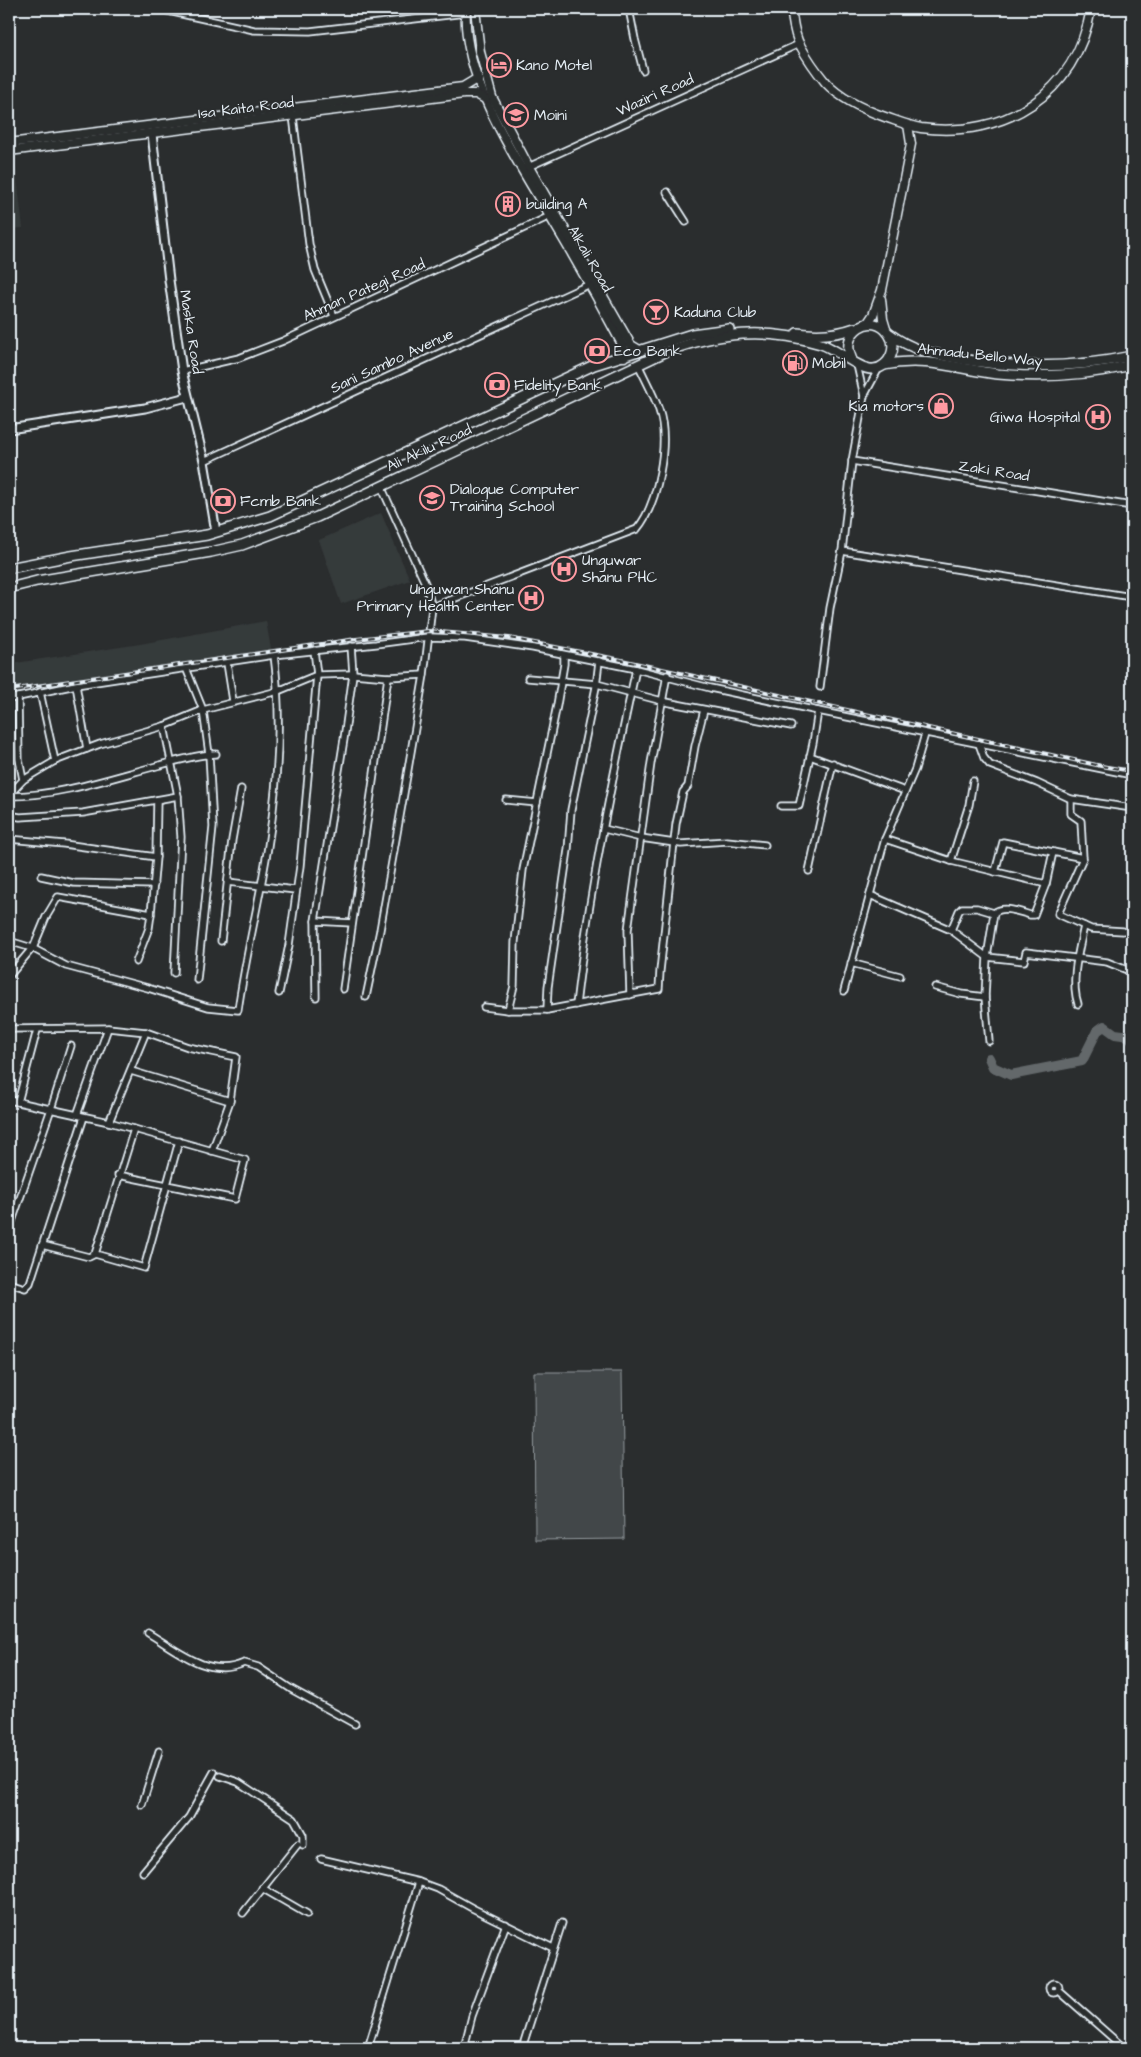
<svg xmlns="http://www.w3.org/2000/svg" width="1141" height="2057" font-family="'Architects Daughter',sans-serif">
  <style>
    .built { fill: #363a3b }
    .green { fill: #424648; stroke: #959ca0 }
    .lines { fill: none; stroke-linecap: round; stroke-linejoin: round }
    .river { stroke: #63686b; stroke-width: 10 }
    .minor-casing { stroke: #e8f1f8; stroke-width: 9 }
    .tertiary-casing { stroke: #e8f1f8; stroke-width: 11 }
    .secondary-casing { stroke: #e8f1f8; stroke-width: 11 }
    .primary-casing { stroke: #e8f1f8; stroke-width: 12 }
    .minor { stroke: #2a2d2e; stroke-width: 5.5 }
    .tertiary { stroke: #2a2d2e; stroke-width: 7 }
    .secondary { stroke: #2a2d2e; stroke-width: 8 }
    .primary { stroke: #2a2d2e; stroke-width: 9 }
    .rail-casing { stroke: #e8f1f8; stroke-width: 4 }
    .rail { stroke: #2a2d2e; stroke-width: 2; stroke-dasharray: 5.5; stroke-linecap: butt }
    .labels { text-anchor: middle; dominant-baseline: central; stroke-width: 4; stroke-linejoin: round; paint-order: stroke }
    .poi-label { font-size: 15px; fill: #e8f1f8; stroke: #2a2d2e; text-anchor: start }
    .street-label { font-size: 15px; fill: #e8f1f8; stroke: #2a2d2e }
  </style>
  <rect width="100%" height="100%" fill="#2a2d2e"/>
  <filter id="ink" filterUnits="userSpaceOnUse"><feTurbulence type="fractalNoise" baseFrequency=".02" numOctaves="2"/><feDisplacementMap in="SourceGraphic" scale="10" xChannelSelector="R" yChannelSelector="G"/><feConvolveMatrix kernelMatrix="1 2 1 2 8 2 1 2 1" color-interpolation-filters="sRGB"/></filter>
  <g filter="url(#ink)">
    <g class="built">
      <path d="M 15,161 L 23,228 L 9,229 L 9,162 Z"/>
      <path d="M 381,513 L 410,580 L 341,604 L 319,540 Z"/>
      <path d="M 266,621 L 271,649 L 9,692 L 9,664 L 140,644 Z"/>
    </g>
    <path class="green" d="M 534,1372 L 622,1372 L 624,1539 L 535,1540 Z"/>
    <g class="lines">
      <path class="river" d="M 989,1058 L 993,1067 L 1011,1075 L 1082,1061 L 1097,1031 L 1104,1026 L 1115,1034 L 1130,1036 L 1132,1040"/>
      <defs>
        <g id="minor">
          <path d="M 159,9 L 254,30 L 310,31 L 466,13"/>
          <path d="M 629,9 L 635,39 L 643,70"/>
          <path d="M 293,116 L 309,244 L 315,270 L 334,316"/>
          <path d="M 526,168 L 799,44"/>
          <path d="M 667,192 L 686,222"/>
          <path d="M 857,365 L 864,396"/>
          <path d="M 182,371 L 239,358 L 283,341 L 550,216"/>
          <path d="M 204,461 L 590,284"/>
          <path d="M 852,461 L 1132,506"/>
          <path d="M 842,551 L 1132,597"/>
          <path d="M 432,607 L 637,529 C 658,504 670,442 659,410 C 654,395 645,379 638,364"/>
          <path d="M 227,663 L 233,701"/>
          <path d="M 186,668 L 203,710 L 209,754 L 213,827 L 197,980"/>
          <path d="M 528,678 L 597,684 L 666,702 L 791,726"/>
          <path d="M 76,685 L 87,749"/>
          <path d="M 820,687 L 830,608 L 842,551 L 852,461 L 864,396 L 879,368"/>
          <path d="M 40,692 L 55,761"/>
          <path d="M 18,697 L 19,759 L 23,780"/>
          <path d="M 9,699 L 76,685 L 274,655 L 376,644 L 428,637 L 465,638 L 533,648 L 636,669 L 710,688 L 818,711 L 1132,775"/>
          <path d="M 164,726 L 178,796 L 181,837 L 174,973"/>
          <path d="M 979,744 L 984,758 L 990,765 L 1037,783 L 1071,799 L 1132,808"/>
          <path d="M 810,756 L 905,791"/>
          <path d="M 9,795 L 23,780 L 55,761 L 100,744 L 164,726 L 203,710 L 278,691 L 317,675 L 353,674 L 388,677 L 424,675"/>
          <path d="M 9,796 C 59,796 111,778 160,765 C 178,761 198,754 216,754"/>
          <path d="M 1071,799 L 1071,814 L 1081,821 L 1083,858 L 1058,914 L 1091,929 L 1123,931"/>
          <path d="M 506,800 L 537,803"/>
          <path d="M 781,806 L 799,806 L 813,743 L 818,711"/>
          <path d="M 9,815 L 20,817 L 83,813 L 178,796"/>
          <path d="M 604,829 L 641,838 L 681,844 L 727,841 L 765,845"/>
          <path d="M 9,839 L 64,844 L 156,857"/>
          <path d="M 885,839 L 951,861 L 1046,884"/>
          <path d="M 951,861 L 969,805 L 973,781"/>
          <path d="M 809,871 L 833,763"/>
          <path d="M 995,872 L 1003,842 L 1083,858"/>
          <path d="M 41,876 L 74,883 L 154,885"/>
          <path d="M 228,882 L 295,890"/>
          <path d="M 870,895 L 951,930 L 959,911 L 962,908 L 977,908 L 994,913 C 1003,905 1020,912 1030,915 L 1034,915 L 1046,884 L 1053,852"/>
          <path d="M 994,913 L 987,957 L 1024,961 L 1026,952 L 1107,962 L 1132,972"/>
          <path d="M 315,921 L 352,923"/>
          <path d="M 951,930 L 987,957 L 985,997 L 989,1041"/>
          <path d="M 9,941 L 32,948 L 66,966 L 148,988 L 208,1007 L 238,1010 C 244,968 253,928 261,886 C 276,810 284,732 274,655"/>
          <path d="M 221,941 L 232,840 L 241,789"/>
          <path d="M 136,962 L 149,928 L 151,914 L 156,857 L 157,800"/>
          <path d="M 851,963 L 900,976"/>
          <path d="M 9,976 L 34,946 L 46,917 L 58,897 L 151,914"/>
          <path d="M 935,987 L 961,994 L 985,997"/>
          <path d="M 343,989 L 388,677"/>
          <path d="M 844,991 L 885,839 L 915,769 L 925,734"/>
          <path d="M 279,993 L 289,945 L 300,866 L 317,675 L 314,650"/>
          <path d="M 630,995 L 628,930 L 651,763 L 667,675"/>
          <path d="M 316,997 L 315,921 L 344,739 L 353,674 L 351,646"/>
          <path d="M 366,997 L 380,930 L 403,799 L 424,675 L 432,607 L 425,583 L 381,486"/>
          <path d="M 1078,1004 C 1070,980 1079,950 1084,926"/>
          <path d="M 576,1005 C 589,892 612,780 636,669"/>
          <path d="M 484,1007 L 508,1010 L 547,1010 L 659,989 L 660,971 L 676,824 L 683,792 L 688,786 L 695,746 L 704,710"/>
          <path d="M 508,1010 L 514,986 L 515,942 L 523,870 L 557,705 L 564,664 L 564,655"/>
          <path d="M 547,1010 L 548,987 L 568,850 L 571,810 L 596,687 L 599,661"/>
          <path d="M 9,1029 L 108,1028 L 146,1032 L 188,1047 L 236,1057 L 230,1101 L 212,1151"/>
          <path d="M 131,1071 L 230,1101"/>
          <path d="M 9,1100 L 109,1122 L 245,1160 L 235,1199 L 118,1175"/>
          <path d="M 18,1102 L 37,1030"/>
          <path d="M 77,1115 L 108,1028"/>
          <path d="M 109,1122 L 146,1032"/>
          <path d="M 9,1230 L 51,1109 L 71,1046"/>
          <path d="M 42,1245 L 89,1257 L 95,1254 L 144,1268 L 179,1141"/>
          <path d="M 95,1254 L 134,1129"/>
          <path d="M 9,1283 L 25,1288 L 30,1283 L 84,1117"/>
          <path d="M 148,1633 C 178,1651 209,1679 244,1663 L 258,1667 L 291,1689 L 355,1724"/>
          <path d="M 220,1776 L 238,1782 L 294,1819 L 303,1835 L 303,1845"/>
          <path d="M 142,1805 L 159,1751"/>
          <path d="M 321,1859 L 419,1882 L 438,1889 L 472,1908 L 553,1948"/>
          <path d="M 143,1872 L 189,1817 L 214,1772"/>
          <path d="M 262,1888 L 307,1914"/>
          <path d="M 243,1913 L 298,1844"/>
          <circle cx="1054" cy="1988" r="5"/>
          <path d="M 1058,1990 L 1124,2048"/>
          <path d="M 368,2048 L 419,1882"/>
          <path d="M 464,2048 L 472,2016 L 506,1924"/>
          <path d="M 522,2048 L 562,1923"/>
        </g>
        <g id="tertiary">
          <path d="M 9,134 L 10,143"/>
          <path d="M 152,134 L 169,280 L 182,371 L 204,461 L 216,532"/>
          <path d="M 9,429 L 145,408 L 187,397"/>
        </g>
        <g id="secondary">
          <path d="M 466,9 C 461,80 520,165 555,225 C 579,265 602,306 624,348 L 624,357"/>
          <path d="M 475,9 L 480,52 L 492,97 L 529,167 L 631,345 L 641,351"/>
          <path d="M 791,9 C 793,20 794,35 800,45 C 807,58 817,72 826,83 C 841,99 865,110 885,117 C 897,121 909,126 921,128 C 1005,139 1076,94 1091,9"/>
          <path d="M 9,143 L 463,87 L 478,78"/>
          <path d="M 9,151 L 464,94 L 476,94 L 485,99"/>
          <path d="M 881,299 L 883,319 L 886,329"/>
          <path d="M 867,324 L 873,315 L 882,290 L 911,144 L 908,125"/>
        </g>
        <g id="primary">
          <path d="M 797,333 C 818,336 836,335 855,328"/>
          <path d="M 890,334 C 913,351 933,354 961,359 C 1019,369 1075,368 1132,356"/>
          <path d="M 884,365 C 925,356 958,369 998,374 C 1043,378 1088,375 1132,365"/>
          <path d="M 9,568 L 71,556 L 207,535 L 270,516 L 594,365 L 692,334 L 729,329"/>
          <path d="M 9,588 L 37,581 L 211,552 L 242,545 L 317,517 L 665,352 C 719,332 765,327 821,344 C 837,349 860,371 874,369 C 890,367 898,347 889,334 C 873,310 838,331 852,360"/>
        </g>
      </defs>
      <use href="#minor" class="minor-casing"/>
      <use href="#tertiary" class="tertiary-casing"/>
      <use href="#secondary" class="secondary-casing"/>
      <use href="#primary" class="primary-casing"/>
      <use href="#minor" class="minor"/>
      <use href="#tertiary" class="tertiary"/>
      <use href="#secondary" class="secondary"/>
      <use href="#primary" class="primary"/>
      <defs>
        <path id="rail" d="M 9,690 L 356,639 L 429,631 L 509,638 L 617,659 L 1101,766 L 1132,771"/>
      </defs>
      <use href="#rail" class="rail-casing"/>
      <use href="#rail" class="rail"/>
    </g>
  </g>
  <defs>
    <symbol id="hotel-ring" viewBox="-11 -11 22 22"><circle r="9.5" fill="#2a2d2e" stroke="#ff9aa2" stroke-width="1.5"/><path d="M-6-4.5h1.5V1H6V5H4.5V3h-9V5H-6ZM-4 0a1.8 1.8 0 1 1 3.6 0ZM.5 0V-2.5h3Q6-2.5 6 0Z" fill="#ff9aa2"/></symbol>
    <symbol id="school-ring" viewBox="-11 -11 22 22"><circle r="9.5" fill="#2a2d2e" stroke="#ff9aa2" stroke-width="1.5"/><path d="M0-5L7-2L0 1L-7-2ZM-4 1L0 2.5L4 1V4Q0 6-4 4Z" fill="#ff9aa2"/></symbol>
    <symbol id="building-ring" viewBox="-11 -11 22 22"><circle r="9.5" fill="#2a2d2e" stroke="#ff9aa2" stroke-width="1.5"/><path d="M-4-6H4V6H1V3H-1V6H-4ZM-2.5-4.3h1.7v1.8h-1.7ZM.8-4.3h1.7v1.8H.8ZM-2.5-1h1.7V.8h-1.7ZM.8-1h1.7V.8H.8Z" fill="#ff9aa2"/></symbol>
    <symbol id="bar-ring" viewBox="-11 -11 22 22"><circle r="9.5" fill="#2a2d2e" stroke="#ff9aa2" stroke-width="1.5"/><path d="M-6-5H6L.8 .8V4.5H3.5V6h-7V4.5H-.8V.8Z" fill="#ff9aa2"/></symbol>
    <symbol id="bank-ring" viewBox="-11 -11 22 22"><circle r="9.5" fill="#2a2d2e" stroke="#ff9aa2" stroke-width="1.5"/><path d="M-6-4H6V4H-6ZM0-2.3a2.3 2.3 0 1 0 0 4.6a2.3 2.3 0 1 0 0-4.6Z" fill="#ff9aa2"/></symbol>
    <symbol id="fuel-ring" viewBox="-11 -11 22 22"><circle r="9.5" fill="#2a2d2e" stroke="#ff9aa2" stroke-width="1.5"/><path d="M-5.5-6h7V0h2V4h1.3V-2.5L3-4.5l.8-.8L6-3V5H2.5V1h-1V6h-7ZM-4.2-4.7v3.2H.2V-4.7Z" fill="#ff9aa2"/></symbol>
    <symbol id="shop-ring" viewBox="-11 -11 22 22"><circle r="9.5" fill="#2a2d2e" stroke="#ff9aa2" stroke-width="1.5"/><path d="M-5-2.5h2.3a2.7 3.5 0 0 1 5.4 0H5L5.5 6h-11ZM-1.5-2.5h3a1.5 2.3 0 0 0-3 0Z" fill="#ff9aa2"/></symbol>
    <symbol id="hospital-ring" viewBox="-11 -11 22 22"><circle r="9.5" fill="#2a2d2e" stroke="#ff9aa2" stroke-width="1.5"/><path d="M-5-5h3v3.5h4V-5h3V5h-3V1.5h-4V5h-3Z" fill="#ff9aa2"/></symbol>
    <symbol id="university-ring" viewBox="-11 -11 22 22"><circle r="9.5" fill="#2a2d2e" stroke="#ff9aa2" stroke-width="1.5"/><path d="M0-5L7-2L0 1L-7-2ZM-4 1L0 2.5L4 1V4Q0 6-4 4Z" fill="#ff9aa2"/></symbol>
  </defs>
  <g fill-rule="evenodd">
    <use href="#hotel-ring" x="485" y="51" width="28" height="28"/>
    <use href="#school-ring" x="502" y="101" width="28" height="28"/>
    <use href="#building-ring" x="494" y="190" width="28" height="28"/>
    <use href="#bar-ring" x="642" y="298" width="28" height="28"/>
    <use href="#bank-ring" x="583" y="337" width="28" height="28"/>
    <use href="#fuel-ring" x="781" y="349" width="28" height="28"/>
    <use href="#bank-ring" x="483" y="371" width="28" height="28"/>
    <use href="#shop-ring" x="927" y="392" width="28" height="28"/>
    <use href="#hospital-ring" x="1084" y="403" width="28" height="28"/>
    <use href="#university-ring" x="418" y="484" width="28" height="28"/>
    <use href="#bank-ring" x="209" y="487" width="28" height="28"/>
    <use href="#hospital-ring" x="550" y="555" width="28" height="28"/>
    <use href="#hospital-ring" x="517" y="584" width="28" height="28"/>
  </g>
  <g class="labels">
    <g class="poi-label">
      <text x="516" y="65">Kano Motel</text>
      <text x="534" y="115">Moini</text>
      <text x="526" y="204">building A</text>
      <text x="674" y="312">Kaduna Club</text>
      <text x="614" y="351">Eco Bank</text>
      <text x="812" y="363">Mobil</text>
      <text x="514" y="385">Fidelity Bank</text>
      <text x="924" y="406" text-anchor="end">Kia motors</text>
      <text x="1080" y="417" text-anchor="end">Giwa Hospital</text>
      <text x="450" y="489">Dialogue Computer<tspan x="450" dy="17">Training School</tspan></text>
      <text x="240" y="501">Fcmb Bank</text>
      <text x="582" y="560">Unguwar<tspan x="582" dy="17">Shanu PHC</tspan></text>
      <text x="514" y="589" text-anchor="end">Unguwan Shanu<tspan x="514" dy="17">Primary Health Center</tspan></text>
    </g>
    <g class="street-label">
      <text transform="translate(655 95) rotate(-24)">Waziri Road</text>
      <text transform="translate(246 108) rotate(-7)">Isa Kaita Road</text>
      <text transform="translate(590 259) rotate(60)">Alkali Road</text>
      <text transform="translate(364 290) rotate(-24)">Ahman Pategi Road</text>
      <text transform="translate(191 332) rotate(81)">Maska Road</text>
      <text transform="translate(980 355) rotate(6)">Ahmadu Bello Way</text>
      <text transform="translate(392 361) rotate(-25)">Sani Sambo Avenue</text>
      <text transform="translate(429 448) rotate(-25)">Ali Akilu Road</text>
      <text transform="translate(994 471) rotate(9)">Zaki Road</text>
    </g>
  </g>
  <rect width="1141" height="2057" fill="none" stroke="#2a2d2e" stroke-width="30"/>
  <rect x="15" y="15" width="1111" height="2027" fill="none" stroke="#e8f1f8" stroke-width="2" filter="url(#ink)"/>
</svg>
